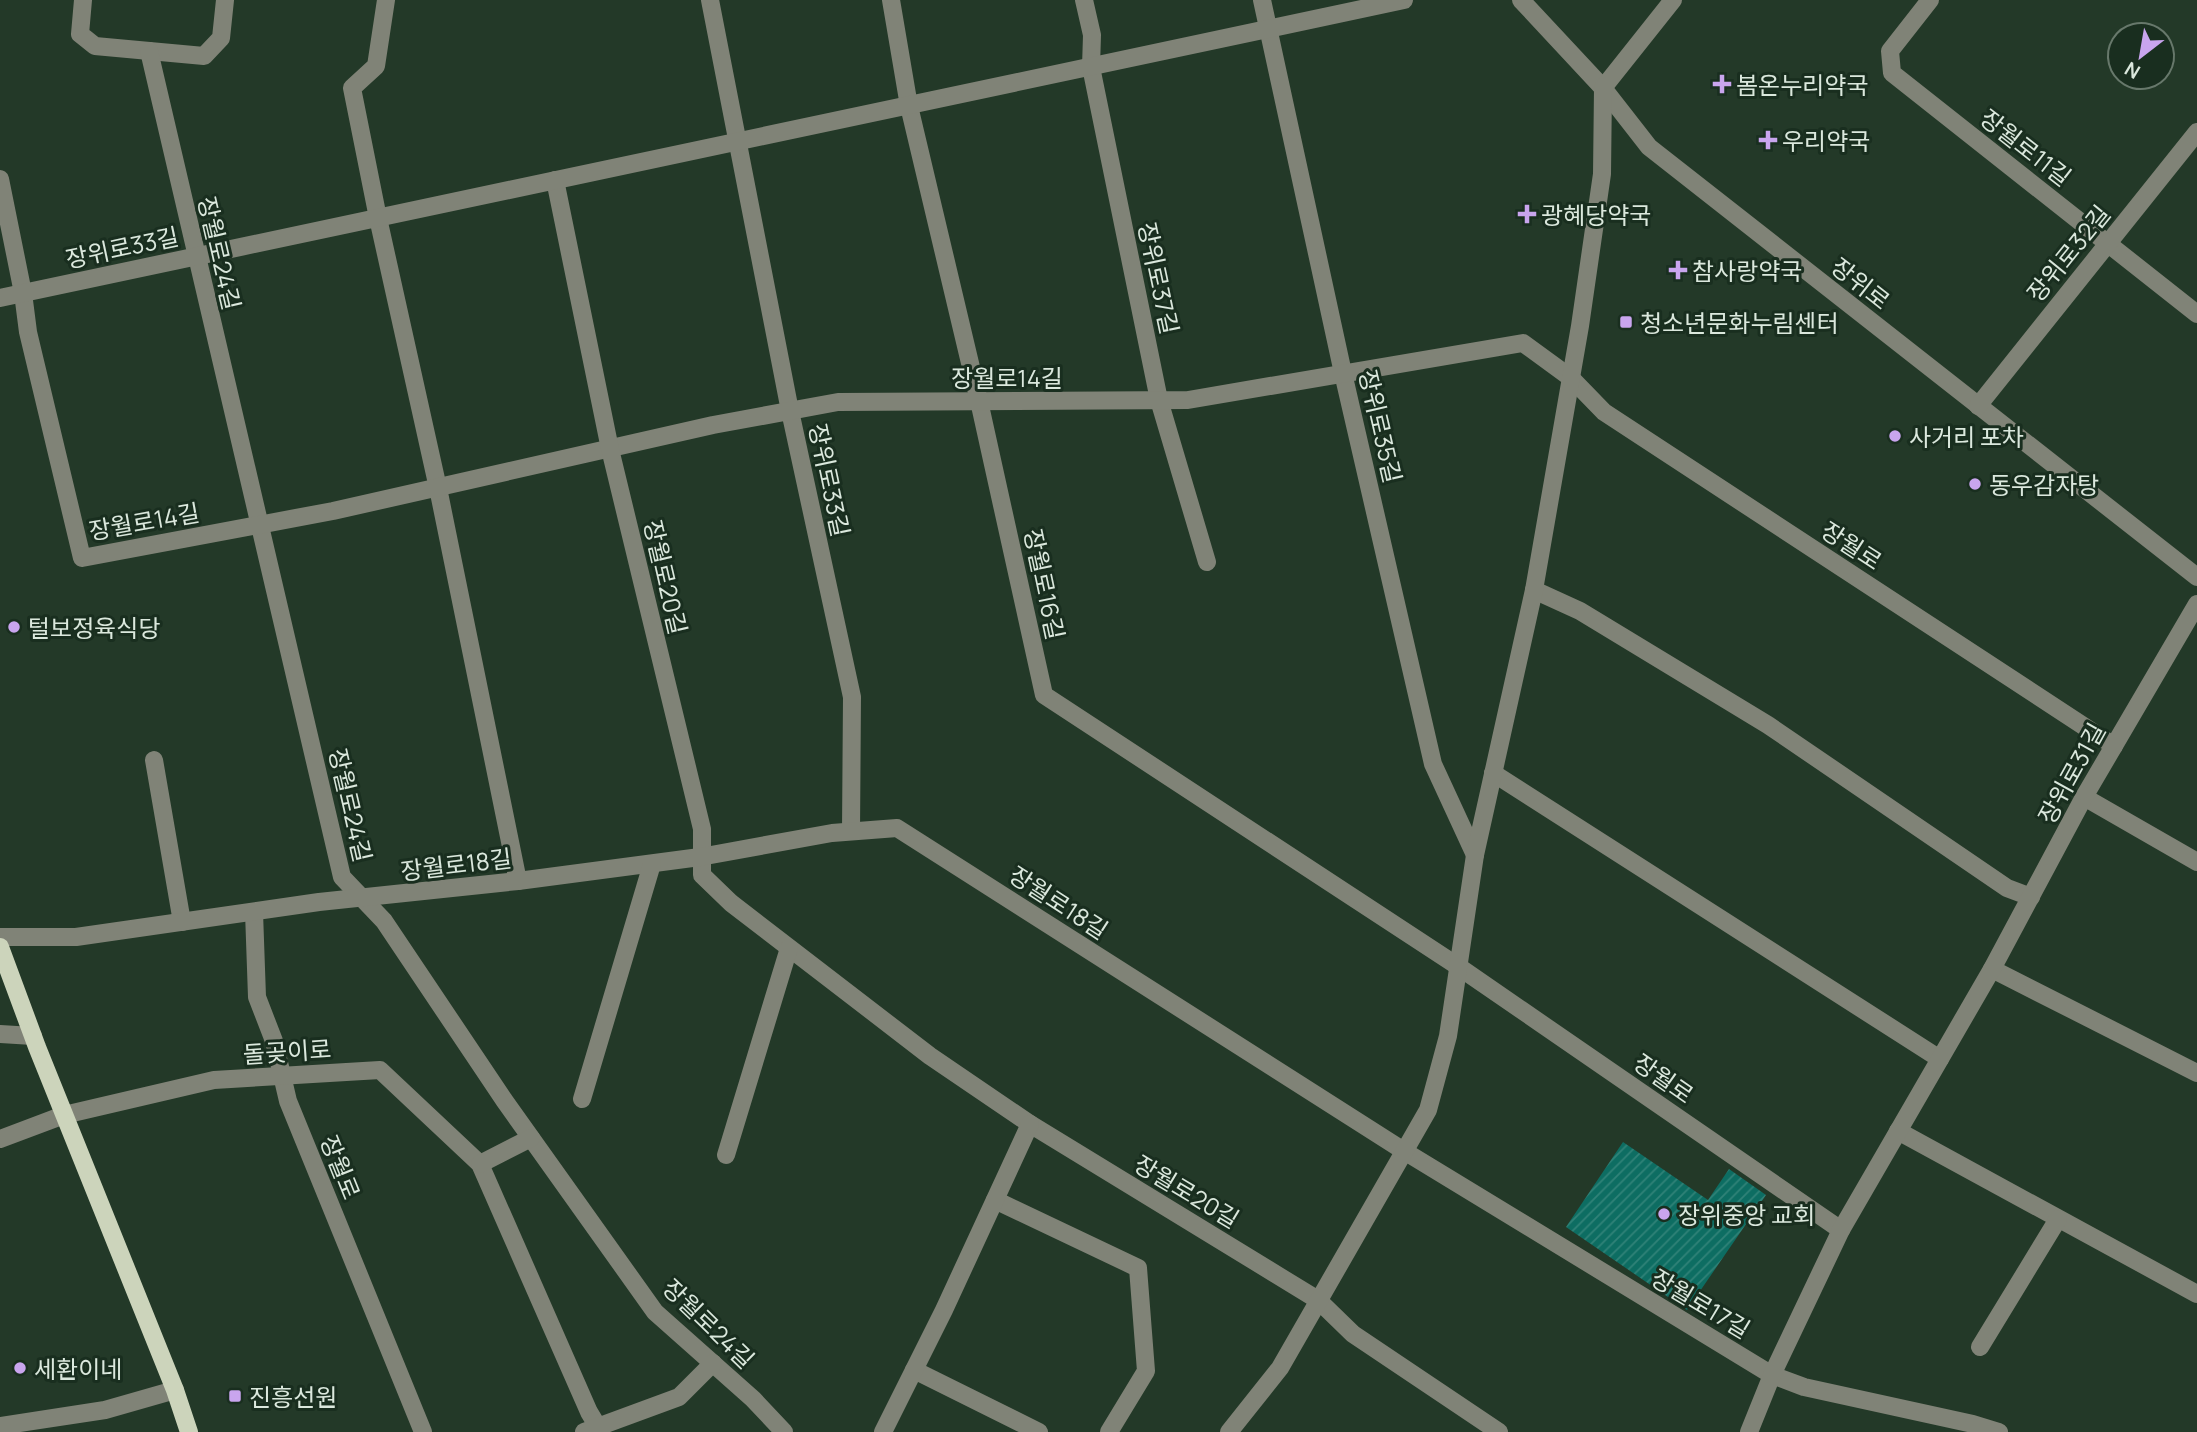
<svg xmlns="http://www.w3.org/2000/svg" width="2197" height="1432" font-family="Manrope,'Noto Sans KR',sans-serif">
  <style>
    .building { fill: url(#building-hatch) }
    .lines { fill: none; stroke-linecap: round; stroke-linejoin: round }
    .minor { stroke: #808377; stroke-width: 18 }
    .major { stroke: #ccd4bb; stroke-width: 18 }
    .poi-dot { fill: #c9a5ee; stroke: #192e1f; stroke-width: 2.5 }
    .labels { text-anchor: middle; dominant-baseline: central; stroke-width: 6; stroke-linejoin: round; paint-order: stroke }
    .poi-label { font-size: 24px; fill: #dbe8dd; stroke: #192e1f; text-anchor: start }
    .street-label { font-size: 24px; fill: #dbe8dd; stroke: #192e1f }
  </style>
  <defs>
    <pattern id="building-hatch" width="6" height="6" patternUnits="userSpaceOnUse" patternTransform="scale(1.75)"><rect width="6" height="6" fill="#0d6d62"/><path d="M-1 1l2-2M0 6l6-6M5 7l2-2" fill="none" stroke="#308278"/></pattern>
  </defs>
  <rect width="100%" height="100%" fill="#233928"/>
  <path class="building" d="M 1623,1142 L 1708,1200 L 1729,1169 L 1766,1195 L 1687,1310 L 1566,1227 Z"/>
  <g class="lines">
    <g class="minor">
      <path d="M 83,0 L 80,34 L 95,46 L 204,56 L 221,38 L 225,0"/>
      <path d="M 386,0 L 376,66 L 352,88 L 378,218 L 438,488 L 518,881"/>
      <path d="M 710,0 L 790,411 L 852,697 L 851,831"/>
      <path d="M 891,0 L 909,106 L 979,401 L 1044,695 L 1459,967 L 1841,1230"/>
      <path d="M 1084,0 L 1092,35 L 1091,67 L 1159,400 L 1207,562"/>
      <path d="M 1262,0 L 1343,373 L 1433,764 L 1475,855"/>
      <path d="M 1521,0 L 1603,88 L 1649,147 L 2197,577"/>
      <path d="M 1930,0 L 1890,51 L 1892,73 L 2197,314"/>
      <path d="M 149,51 L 342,877 L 384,921 L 504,1100 L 655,1312 L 753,1399 L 784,1432"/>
      <path d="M 0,179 L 23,293 L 28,332 L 82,558 L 333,511 L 713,425 L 838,402 L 1188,400 L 1523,343 L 1571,378 L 1604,412 L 2114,746"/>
      <path d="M 555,180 L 610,449 L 702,829 L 702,875 L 731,903 L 930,1056 L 1030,1124 L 1318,1300 L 1353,1334 L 1499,1432"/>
      <path d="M 0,298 L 1404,0"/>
      <path d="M 1978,406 L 2197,132"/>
      <path d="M 1534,590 L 1580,611 L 1768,725 L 2007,888 L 2031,897"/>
      <path d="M 154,760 L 182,922"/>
      <path d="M 1493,773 L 1940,1059"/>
      <path d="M 2084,797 L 2197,862"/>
      <path d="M 254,912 L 257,997 L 274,1041 L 288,1101 L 423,1432"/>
      <path d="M 0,937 L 76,937 L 319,902 L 518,881 L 700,857 L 832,833 L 897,828 L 1404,1151 L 1772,1375 L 1804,1387 L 1973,1424 L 1999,1432"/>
      <path d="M 1992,969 L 2197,1073"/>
      <path d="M 0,1034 L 33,1036"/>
      <path d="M 582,1099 L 652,864"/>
      <path d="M 1898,1131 L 2197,1294"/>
      <path d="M 0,1139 L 64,1115 L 214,1080 L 380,1070 L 480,1164 L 589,1412 L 601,1432"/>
      <path d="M 726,1155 L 789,948"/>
      <path d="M 480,1164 L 531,1138"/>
      <path d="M 995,1200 L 1138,1268 L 1146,1371 L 1109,1432"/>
      <path d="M 1980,1347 L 2058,1219"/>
      <path d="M 914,1370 L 1039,1432"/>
      <path d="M 0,1426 L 105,1410 L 175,1390"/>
      <path d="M 584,1432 L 679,1397 L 713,1363"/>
      <path d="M 883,1432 L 944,1310 L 1030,1124"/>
      <path d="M 1229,1432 L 1280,1368 L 1428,1110 L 1448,1036 L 1475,855 L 1534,590 L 1580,326 L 1602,174 L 1603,88 L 1673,0"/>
      <path d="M 1749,1432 L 1772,1375 L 1841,1230 L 1992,969 L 2084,797 L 2197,604"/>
    </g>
    <path class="major" d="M 0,947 L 37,1047 L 175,1390 L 189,1432"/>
  </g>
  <g class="poi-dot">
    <path d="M1718.5 73.5h7v7h7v7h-7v7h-7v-7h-7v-7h7z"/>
    <path d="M1764.5 129.5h7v7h7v7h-7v7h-7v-7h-7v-7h7z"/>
    <path d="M1523.5 203.5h7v7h7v7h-7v7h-7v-7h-7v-7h7z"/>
    <path d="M1674.5 259.5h7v7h7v7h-7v7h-7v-7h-7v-7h7z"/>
    <rect x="1619" y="315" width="14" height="14" rx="3.5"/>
    <circle cx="1895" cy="436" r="7"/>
    <circle cx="1975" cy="484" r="7"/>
    <circle cx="14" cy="627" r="7"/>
    <circle cx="1664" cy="1214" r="7"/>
    <circle cx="20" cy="1368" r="7"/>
    <rect x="228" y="1389" width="14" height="14" rx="3.5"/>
  </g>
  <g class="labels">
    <g class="poi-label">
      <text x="1736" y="84">봄온누리약국</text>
      <text x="1782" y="140">우리약국</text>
      <text x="1541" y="214">광혜당약국</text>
      <text x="1692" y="270">참사랑약국</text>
      <text x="1640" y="322">청소년문화누림센터</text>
      <text x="1909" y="436">사거리 포차</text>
      <text x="1989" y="484">동우감자탕</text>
      <text x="28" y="627">털보정육식당</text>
      <text x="1678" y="1214">장위중앙 교회</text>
      <text x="34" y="1368">세환이네</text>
      <text x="249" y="1396">진흥선원</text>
    </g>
    <g class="street-label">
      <text transform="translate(2026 147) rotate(38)">장월로11길</text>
      <text transform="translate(122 247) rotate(-12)">장위로33길</text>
      <text transform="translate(220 253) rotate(77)">장월로24길</text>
      <text transform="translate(2068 253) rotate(-51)">장위로32길</text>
      <text transform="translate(1159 278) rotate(78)">장위로37길</text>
      <text transform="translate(1861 283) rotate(38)">장위로</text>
      <text x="1007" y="377">장월로14길</text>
      <text transform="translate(1381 426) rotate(77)">장위로35길</text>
      <text transform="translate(830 480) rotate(78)">장위로33길</text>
      <text transform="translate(144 521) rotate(-10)">장월로14길</text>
      <text transform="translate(1852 545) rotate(33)">장월로</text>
      <text transform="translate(666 577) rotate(77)">장월로20길</text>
      <text transform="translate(1045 584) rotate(78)">장월로16길</text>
      <text transform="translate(2071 773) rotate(-61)">장위로31길</text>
      <text transform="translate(351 805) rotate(77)">장월로24길</text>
      <text transform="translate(456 864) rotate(-7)">장월로18길</text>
      <text transform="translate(1059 902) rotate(33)">장월로18길</text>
      <text transform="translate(287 1051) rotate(-4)">돌곶이로</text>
      <text transform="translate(1664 1078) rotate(35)">장월로</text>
      <text transform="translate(341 1167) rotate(68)">장월로</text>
      <text transform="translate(1187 1191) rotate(31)">장월로20길</text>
      <text transform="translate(1701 1303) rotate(31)">장월로17길</text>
      <text transform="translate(709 1323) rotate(44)">장월로24길</text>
    </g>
  </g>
  <g transform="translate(2141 56) rotate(211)"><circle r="33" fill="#192e1f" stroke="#67786b" stroke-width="2"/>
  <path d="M0-5L12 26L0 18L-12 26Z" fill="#c9a5ee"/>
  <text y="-10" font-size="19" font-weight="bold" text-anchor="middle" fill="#dbe8dd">N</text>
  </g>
</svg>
